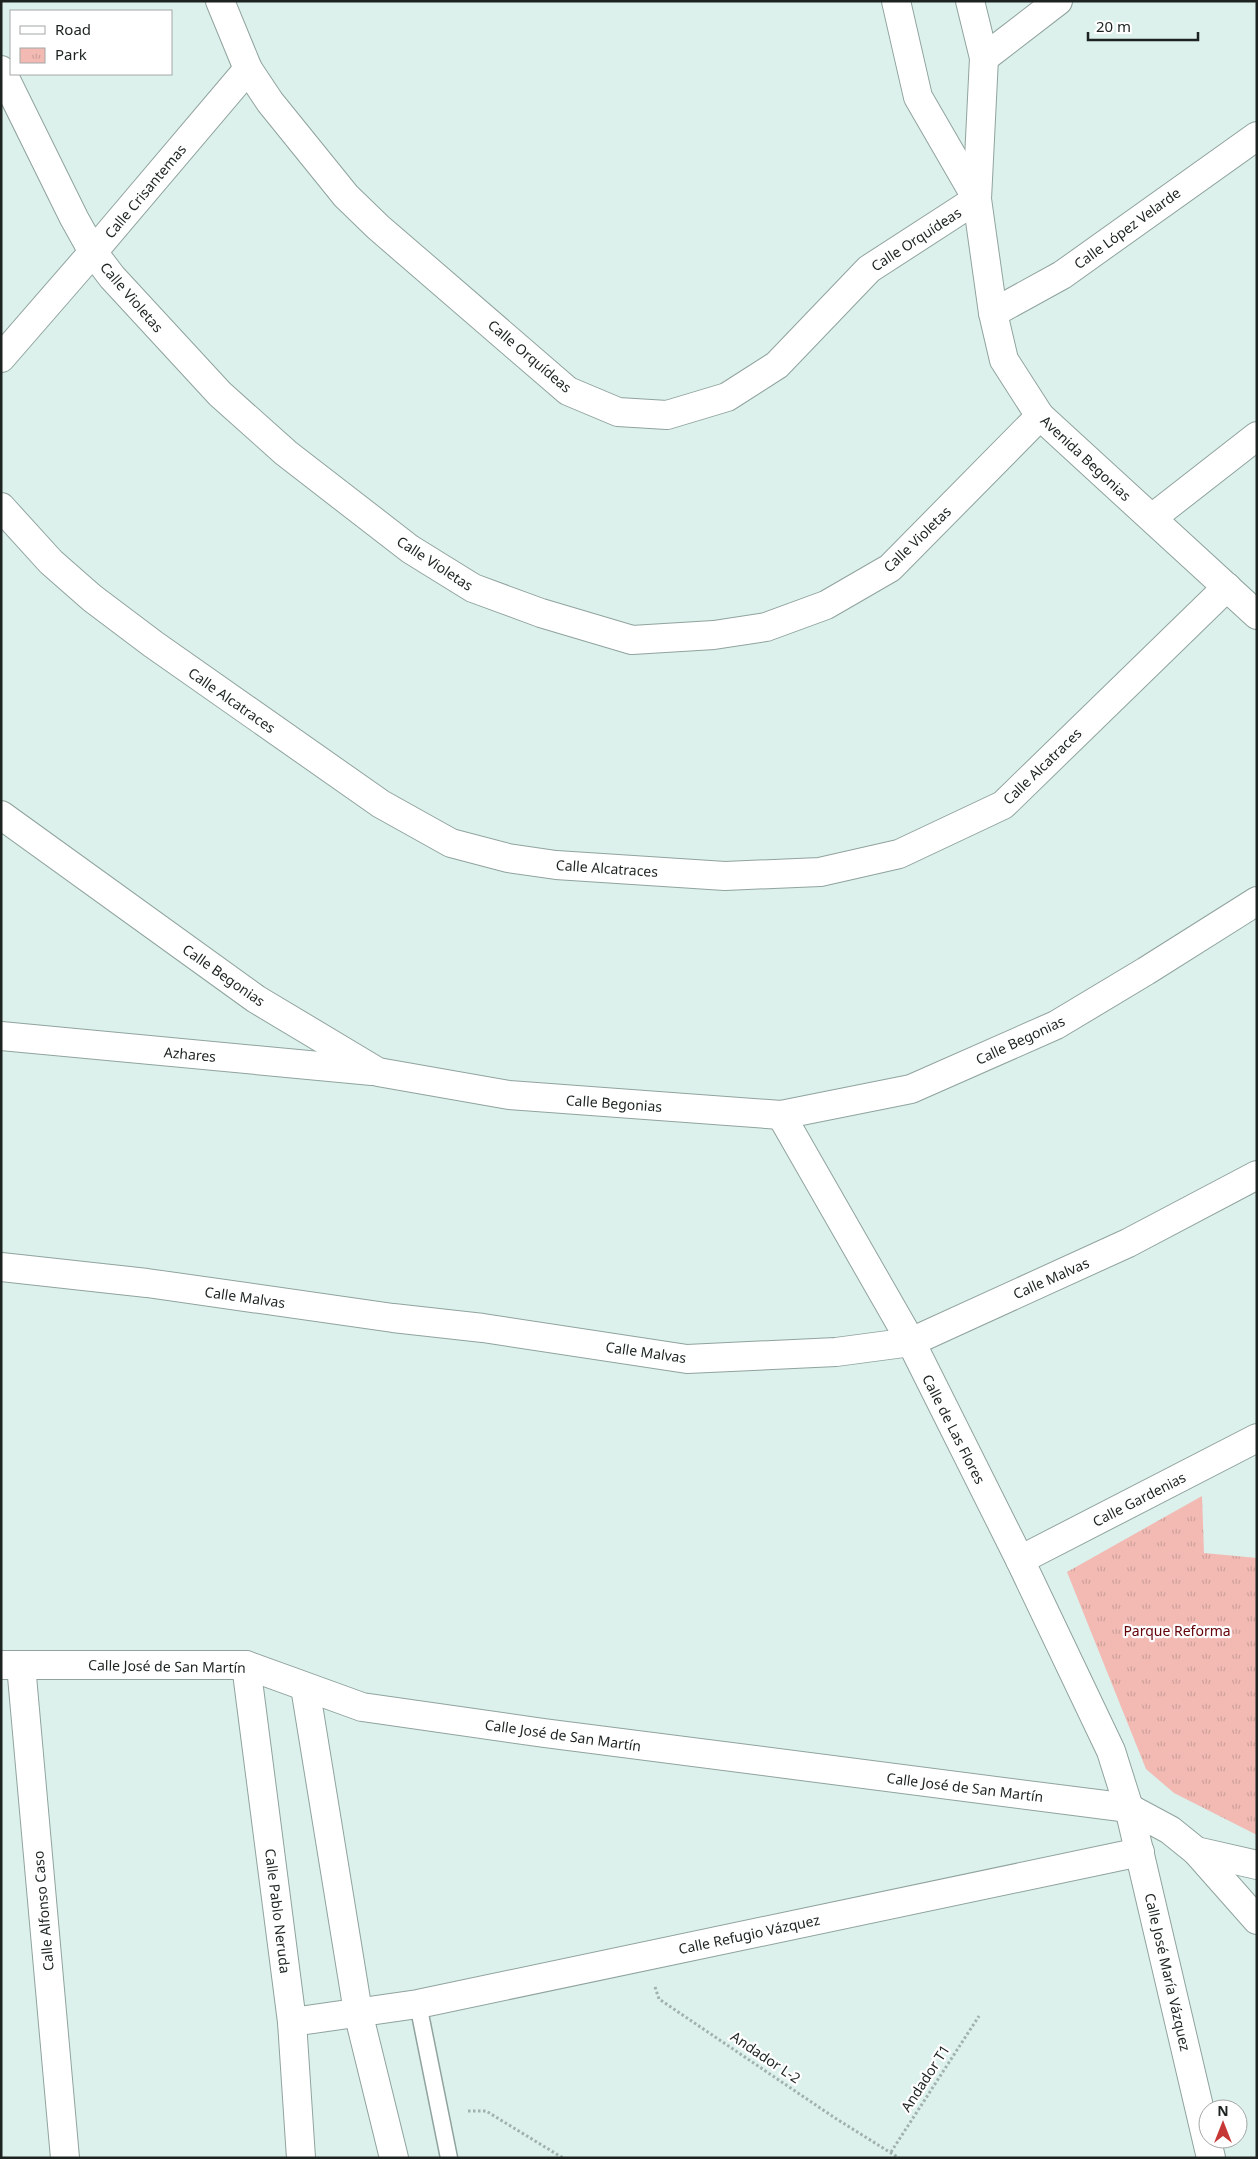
<svg xmlns="http://www.w3.org/2000/svg" width="1258" height="2159" font-family="'Noto Sans',sans-serif">
  <style>
    .park { fill: url(#park-tufts) }
    .lines { fill: none; stroke-linecap: round; stroke-linejoin: round }
    .lane-casing { stroke: #90a39e; stroke-width: 19 }
    .street-casing { stroke: #90a39e; stroke-width: 30 }
    .secondary-casing { stroke: #90a39e; stroke-width: 30 }
    .path { stroke: #a1b1ae; stroke-width: 3; stroke-dasharray: 2.5 2.5; stroke-linecap: butt }
    .lane { stroke: #fff; stroke-width: 16 }
    .street { stroke: #fff; stroke-width: 28 }
    .secondary { stroke: #fff; stroke-width: 28 }
    .labels { text-anchor: middle; dominant-baseline: central; stroke-width: 4.5; stroke-linejoin: round; paint-order: stroke }
    .street-label { font-size: 14px; fill: #1c2321; stroke: #fff }
    .park-label { font-size: 14px; fill: #630008; stroke: #fff }
  </style>
  <defs>
    <pattern id="park-tufts" width="24" height="20" patternUnits="userSpaceOnUse" patternTransform="scale(1.25)"><rect width="24" height="20" fill="#f2bab3"/><path d="M3 7l-1-3M5 7V3M7 7l1-3M15 17l-1-3M17 17v-4M19 17l1-3" fill="none" stroke="#cfa09a"/></pattern>
  </defs>
  <rect width="100%" height="100%" fill="#dcf0ec"/>
  <path class="park" d="M 1202,1496 L 1204,1553 L 1257,1558 L 1257,1835 L 1174,1793 L 1146,1769 L 1067,1572 Z"/>
  <g class="lines">
    <defs>
      <path id="lane" d="M 418,2004 L 449,2158"/>
      <g id="street">
        <path d="M 220,1 L 248,69 L 270,102 L 346,196 L 378,227 L 568,391 L 618,412 L 667,415 L 727,397 L 777,365 L 869,269 L 977,199"/>
        <path d="M 984,58 L 1058,1"/>
        <path d="M 1,70 L 74,218 L 93,252 L 112,277 L 220,394 L 286,453 L 410,549 L 473,588 L 541,613 L 632,640 L 714,635 L 766,627 L 826,605 L 890,568 L 1040,416"/>
        <path d="M 993,313 L 1062,275 L 1257,136"/>
        <path d="M 1,358 L 93,252 L 248,69"/>
        <path d="M 1,507 L 51,562 L 92,598 L 153,644 L 381,804 L 451,843 L 508,858 L 556,865 L 725,876 L 820,872 L 899,854 L 1003,805 L 1227,587"/>
        <path d="M 1152,518 L 1257,436"/>
        <path d="M 1,815 L 256,999 L 378,1072 L 509,1095 L 781,1115 L 911,1089 L 1056,1025 L 1146,971 L 1257,901"/>
        <path d="M 1,1036 L 372,1071"/>
        <path d="M 781,1115 L 911,1342 L 1020,1560 L 1111,1751 L 1129,1808 L 1211,2158"/>
        <path d="M 1,1267 L 147,1283 L 393,1318 L 483,1328 L 687,1359 L 836,1352 L 911,1342 L 1128,1243 L 1257,1175"/>
        <path d="M 1020,1560 L 1257,1438"/>
        <path d="M 1,1665 L 246,1665 L 362,1707 L 544,1733 L 1129,1808 L 1170,1830 L 1196,1851 L 1257,1865"/>
        <path d="M 21,1665 L 65,2158"/>
        <path d="M 246,1665 L 292,2022 L 301,2158"/>
        <path d="M 305,1687 L 358,2012 L 394,2158"/>
        <path d="M 1196,1851 L 1257,1920"/>
        <path d="M 292,2022 L 418,2004 L 1140,1852"/>
      </g>
      <g id="secondary">
        <path d="M 896,1 L 918,97 L 977,199"/>
        <path d="M 970,1 L 984,58 L 977,199 L 993,313 L 1004,360 L 1040,416 L 1257,615"/>
      </g>
    </defs>
    <use href="#lane" class="lane-casing"/>
    <use href="#street" class="street-casing"/>
    <use href="#secondary" class="secondary-casing"/>
    <g class="path">
      <path d="M 655,1987 L 659,1999 L 835,2118 L 899,2158"/>
      <path d="M 468,2111 L 486,2111 L 563,2158"/>
      <path d="M 891,2152 L 979,2016"/>
    </g>
    <use href="#lane" class="lane"/>
    <use href="#street" class="street"/>
    <use href="#secondary" class="secondary"/>
  </g>
  <g class="labels">
    <g class="street-label">
      <text transform="translate(145 191) rotate(-50)">Calle Crisantemas</text>
      <text transform="translate(1127 228) rotate(-36)">Calle López Velarde</text>
      <text transform="translate(916 239) rotate(-33)">Calle Orquídeas</text>
      <text transform="translate(132 297) rotate(49)">Calle Violetas</text>
      <text transform="translate(530 356) rotate(40)">Calle Orquídeas</text>
      <text transform="translate(1086 458) rotate(43)">Avenida Begonias</text>
      <text transform="translate(917 539) rotate(-44)">Calle Violetas</text>
      <text transform="translate(435 563) rotate(33)">Calle Violetas</text>
      <text transform="translate(232 700) rotate(35)">Calle Alcatraces</text>
      <text transform="translate(1042 766) rotate(-44)">Calle Alcatraces</text>
      <text transform="translate(607 868) rotate(4)">Calle Alcatraces</text>
      <text transform="translate(224 975) rotate(35)">Calle Begonias</text>
      <text transform="translate(1020 1040) rotate(-25)">Calle Begonias</text>
      <text transform="translate(190 1054) rotate(5)">Azhares</text>
      <text transform="translate(614 1103) rotate(4)">Calle Begonias</text>
      <text transform="translate(1051 1278) rotate(-24)">Calle Malvas</text>
      <text transform="translate(245 1297) rotate(8)">Calle Malvas</text>
      <text transform="translate(646 1352) rotate(8)">Calle Malvas</text>
      <text transform="translate(954 1429) rotate(63)">Calle de Las Flores</text>
      <text transform="translate(1139 1499) rotate(-27)">Calle Gardenias</text>
      <text transform="translate(167 1666) rotate(1)">Calle José de San Martín</text>
      <text transform="translate(563 1735) rotate(8)">Calle José de San Martín</text>
      <text transform="translate(965 1787) rotate(7)">Calle José de San Martín</text>
      <text transform="translate(43 1911) rotate(-95)">Calle Alfonso Caso</text>
      <text transform="translate(278 1911) rotate(83)">Calle Pablo Neruda</text>
      <text transform="translate(749 1934) rotate(-12)">Calle Refugio Vázquez</text>
      <text transform="translate(1168 1972) rotate(77)">Calle José María Vázquez</text>
      <text transform="translate(766 2057) rotate(34)">Andador L-2</text>
      <text transform="translate(925 2078) rotate(-57)">Andador T1</text>
    </g>
    <g class="park-label">
      <text x="1177" y="1630">Parque Reforma</text>
    </g>
  </g>
  <rect width="1258" height="2159" fill="none" stroke="#1c2321" stroke-width="5"/>
  <rect x="10" y="10" width="162" height="65" fill="#ffffff" stroke="#a4a7a6"/>
  <rect x="20" y="26" width="25" height="8" fill="#ffffff" stroke="#a4a7a6"/>
  <text x="55" y="35" font-size="15" fill="#1c2321">Road</text>
  <rect x="20" y="48" width="25" height="15" fill="url(#park-tufts)" stroke="#a4a7a6"/>
  <text x="55" y="60" font-size="15" fill="#1c2321">Park</text>
  <g transform="translate(1223 2124)"><circle r="24" fill="#ffffff" stroke="#a4a7a6"/>
  <path d="M0-4L9 19L0 12L-9 19Z" fill="#c63836"/>
  <text y="-8" font-size="14" font-weight="bold" text-anchor="middle" fill="#1c2321">N</text>
  </g>
  <path d="M1088 32v8h110v-8" fill="none" stroke="#1c2321" stroke-width="2.5"/>
  <text x="1096" y="32" font-size="15" fill="#1c2321" stroke="#ffffff" stroke-width="4" paint-order="stroke">20 m</text>
</svg>
